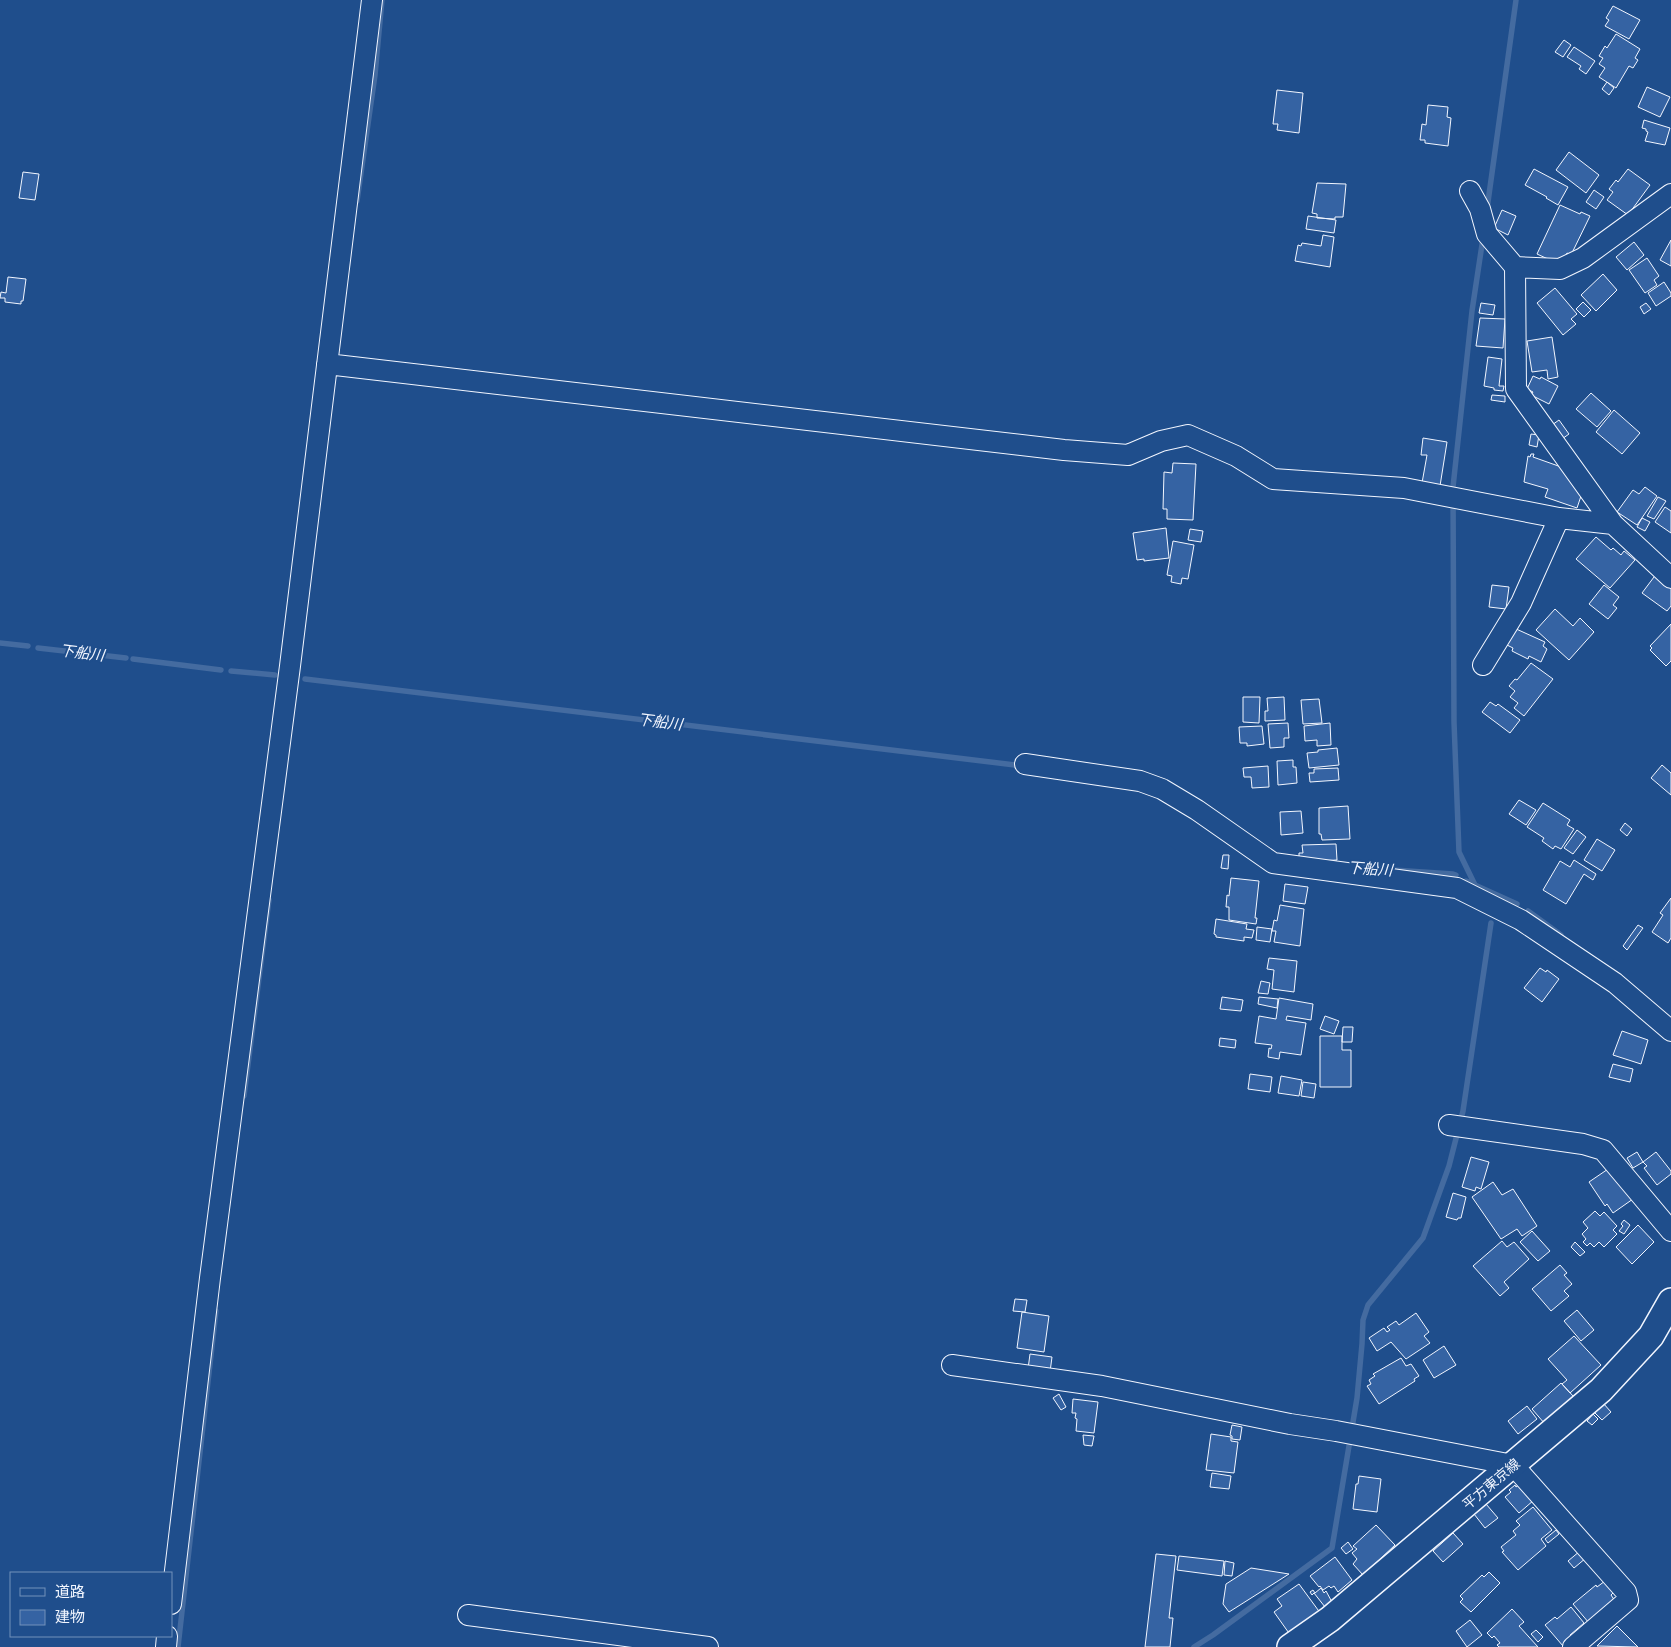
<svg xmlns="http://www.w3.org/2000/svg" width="1671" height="1647" font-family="'DM Sans','Noto Sans JP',sans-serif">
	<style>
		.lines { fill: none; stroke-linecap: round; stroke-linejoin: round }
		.stream { stroke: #446ba0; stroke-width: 5.5 }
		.building { fill: #3563a3; stroke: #f2f6ff }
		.minor-casing { stroke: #f2f6ff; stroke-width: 22 }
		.major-casing { stroke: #f2f6ff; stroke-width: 28 }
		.minor { stroke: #1f4e8c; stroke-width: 20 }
		.major { stroke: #1f4e8c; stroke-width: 25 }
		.labels { text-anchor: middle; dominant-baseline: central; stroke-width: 4; stroke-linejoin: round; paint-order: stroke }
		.street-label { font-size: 14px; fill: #f2f6ff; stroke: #1f4e8c }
		.water-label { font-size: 15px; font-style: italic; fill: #f2f6ff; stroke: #1f4e8c }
	</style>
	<rect width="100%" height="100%" fill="#1f4e8c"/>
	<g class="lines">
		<path class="stream" d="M357,201L375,75L382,0
			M1487,209L1516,0
			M0,643L28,646
			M38,648L126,658
			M133,659L221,670
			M231,671L275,675
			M305,679L1015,765
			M1393,870L1453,874L1456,875
			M1466,881L1517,904
			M1475,885L1459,852L1454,722L1453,487L1472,311L1483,238
			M1528,911L1561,935
			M244,1096L269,900
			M178,1647L216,1311
			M1194,1647L1213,1635L1332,1548L1357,1398L1362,1344L1363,1320L1368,1305L1423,1238L1449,1166L1463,1111L1491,923"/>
	</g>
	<path class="building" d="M1613,6L1640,20L1629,39L1605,26L1609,20L1606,18Z
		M1616,34L1640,49L1635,58L1638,60L1633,68L1629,66L1616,88L1599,77L1605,68L1599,64L1603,58L1599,56L1605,46L1607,48Z
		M1564,40L1571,45L1563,57L1555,52Z
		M1574,47L1595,61L1586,74L1579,69L1581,66L1567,57Z
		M1607,82L1614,88L1609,95L1602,89Z
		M1647,87L1670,97L1660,117L1638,107Z
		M1277,90L1303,93L1299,133L1277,130L1278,124H1273Z
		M1428,105L1448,107L1447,117L1451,118L1448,146L1425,143V140H1420L1422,124L1426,125Z
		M1644,120L1670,128L1665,145L1645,141L1648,132L1646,131V129L1642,128Z
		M1569,152L1599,175L1586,193L1556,170Z
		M1534,169L1568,187L1558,205L1546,198L1547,197L1525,185Z
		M1628,169L1650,185L1628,215L1607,200L1613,192L1609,189L1616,180L1618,182Z
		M23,172L39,174L35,200L19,198Z
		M1317,183L1346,184L1343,217H1335V219L1317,218V214L1312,213Z
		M1594,190L1604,197L1596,209L1586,202Z
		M1560,205L1580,214L1581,212L1590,216L1571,255L1567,253L1561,265L1537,254Z
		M1502,210L1516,216L1508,235L1494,228Z
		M1308,216L1336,220L1334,233L1306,229Z
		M1323,235L1334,237L1330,267L1295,261L1298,245L1301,246L1302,243L1321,246Z
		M1671,240V266L1660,260Z
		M1634,242L1644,255L1627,270L1616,257Z
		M1647,258L1659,276L1654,280L1657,285L1645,293L1629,270Z
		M1603,274L1617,290L1596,311L1581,295Z
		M8,277L26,279L23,301H21V304L5,302V298H0L1,292L6,293Z
		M1664,282L1671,293V296L1656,306L1648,293Z
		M1555,288L1577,314L1571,319L1576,324L1563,335L1537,303Z
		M1583,302L1591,310L1584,317L1576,309Z
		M1481,303L1495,305L1493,315L1479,313Z
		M1646,303L1651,309L1644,314L1640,307Z
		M1480,318L1505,319L1503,348L1476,346Z
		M1552,337L1558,377L1548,379L1547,370L1532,372L1527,341Z
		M1488,357L1502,359L1499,386H1504L1503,391L1494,390V388L1484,386Z
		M1533,376L1540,379L1541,377L1558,386L1549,404L1531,395L1533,392L1527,389Z
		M1591,393L1611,411L1597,427L1576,409Z
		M1492,395L1505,396V402L1491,400Z
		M1614,410L1640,433L1622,454L1596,432Z
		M1559,420L1569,434L1562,439L1552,425Z
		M1531,434L1539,435L1537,447L1529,445Z
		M1423,438L1447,442L1440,486L1422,483L1427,455H1421Z
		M1531,454H1534L1533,457L1564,468L1582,493L1577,508L1545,497L1548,489L1524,482L1528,456L1530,457Z
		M1173,463L1196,464L1193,520L1167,519V509H1163L1164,472L1172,473Z
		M1645,487L1657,496L1637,525L1617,512L1633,490L1639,494Z
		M1658,497L1666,501L1654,519L1647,516Z
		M1665,507L1671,511V533L1655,522Z
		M1642,518L1650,522L1645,531L1637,527Z
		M1166,528L1169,558L1144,561V559L1137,560L1133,533Z
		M1190,529L1203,531L1201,542L1188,540Z
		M1596,537L1611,550L1613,548L1621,555L1624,551L1635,560L1610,588L1576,559Z
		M1173,541L1194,545L1188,579L1182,578L1181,584L1171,582L1172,576L1167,575Z
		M1657,573L1671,584V606L1667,611L1642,593Z
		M1492,585L1509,587L1506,609L1489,607Z
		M1604,585L1619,597L1613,605L1617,608L1608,619L1589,604Z
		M1555,609L1573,626L1580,618L1594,632L1569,660L1536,630Z
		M1671,624V661L1666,666L1650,650L1652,648L1650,646Z
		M1514,628L1545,642L1543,646L1547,649L1541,662L1529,656L1528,659L1512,651L1513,648L1505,644Z
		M1531,663L1553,679L1524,716L1514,708L1518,703L1510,697L1515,691L1509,686L1515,679L1517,680Z
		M1243,697H1260L1259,723L1243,722Z
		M1284,697L1285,720L1265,721V711H1268L1267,698Z
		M1319,699L1322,723L1303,724L1301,700Z
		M1490,702L1496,706L1498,704L1520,720L1510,733L1482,712Z
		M1288,723L1289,738H1284V747L1270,748L1268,724Z
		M1330,723L1331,745L1317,746V740L1305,741L1304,726Z
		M1262,726L1264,744L1247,746V743H1240L1239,727Z
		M1337,748L1339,765L1309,768L1307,753L1318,752V750Z
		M1293,760V767H1296L1297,783L1278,785L1277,761Z
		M1662,765L1671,773V795L1651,778Z
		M1268,766L1269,787L1252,788L1251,777H1244L1243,768Z
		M1338,768L1339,780L1310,782L1309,773H1314V769Z
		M1519,800L1536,810L1526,825L1509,814Z
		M1543,803L1570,820L1567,825L1574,829L1561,849L1555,846L1553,849L1542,841L1544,838L1527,827Z
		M1348,806L1350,839L1322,840L1321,834H1319V808Z
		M1301,811L1303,833L1281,835L1280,812Z
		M1625,823L1632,829L1627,836L1620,830Z
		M1577,830L1586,837L1573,854L1564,848Z
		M1597,839L1615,850L1602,871L1584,860Z
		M1336,844L1337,860L1299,862V853H1303L1302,845Z
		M1223,855H1229L1228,869L1221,868Z
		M1574,860L1596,874L1593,880L1584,874L1566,904L1543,890L1560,861L1570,867Z
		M1231,878L1259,881L1255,918H1257L1256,924L1229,920V907H1226L1227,895L1229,896Z
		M1285,884L1308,887L1305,904L1283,901Z
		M1671,898V938L1668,943L1652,932L1663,915L1660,913Z
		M1280,905L1304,909L1300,946L1274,942L1276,931H1272L1274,920L1277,921Z
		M1216,919L1247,924L1246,929L1254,930L1252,938L1244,937V941L1216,937V935L1214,934Z
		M1638,925L1643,928L1627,950L1623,946Z
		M1257,927L1272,929L1270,942L1256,940Z
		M1269,958L1297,961L1294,992L1272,989L1274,970L1267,969Z
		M1540,968L1546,972L1547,970L1559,979L1542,1002L1524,988Z
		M1261,981L1270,983L1268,994L1258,993Z
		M1222,997L1243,1000L1241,1011L1220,1009Z
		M1259,997L1278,999L1277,1008L1258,1004Z
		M1279,998L1313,1004L1311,1020L1287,1016L1286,1020L1306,1023L1301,1055L1280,1052L1279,1059L1268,1057L1269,1048L1271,1049L1272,1045L1255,1043L1259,1016L1276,1019Z
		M1325,1016L1339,1021L1334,1034L1320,1029Z
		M1343,1027H1353L1352,1042H1342Z
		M1622,1031L1648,1040L1641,1064L1613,1055Z
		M1320,1036H1342V1050H1351V1087H1320Z
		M1220,1038L1236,1040L1235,1048L1219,1046Z
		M1613,1064L1633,1069L1630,1082L1609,1077Z
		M1250,1074L1272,1077L1270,1092L1248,1089Z
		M1281,1076L1302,1080L1299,1096L1278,1093Z
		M1303,1082L1316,1084L1314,1098L1301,1096Z
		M1637,1152L1643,1162L1633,1168L1627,1158Z
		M1656,1152L1671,1171V1174L1657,1185L1644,1168L1647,1166L1643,1162Z
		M1471,1157L1489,1162L1481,1189L1476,1187L1475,1191L1462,1187Z
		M1611,1167L1633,1199L1613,1213L1607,1204L1605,1206L1589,1182Z
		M1493,1182L1502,1195L1513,1189L1537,1226L1522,1236L1517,1229L1501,1239L1472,1197Z
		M1453,1193L1466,1197L1461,1218H1458L1457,1220L1446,1217Z
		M1595,1211L1600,1216L1604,1212L1617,1226L1613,1230L1617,1234L1604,1247L1599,1242L1594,1247L1590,1243L1587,1246L1583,1242L1586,1239L1582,1234L1588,1228L1583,1222Z
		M1624,1220L1630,1225L1624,1234L1619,1231L1623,1226L1621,1224Z
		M1638,1225L1654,1242L1632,1264L1616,1247Z
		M1532,1231L1550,1251L1538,1261L1520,1242Z
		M1502,1241L1507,1247L1514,1242L1529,1259L1504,1282L1509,1288L1500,1296L1473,1266Z
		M1575,1242L1585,1252L1580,1256L1571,1247Z
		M1560,1265L1567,1273L1564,1275L1572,1284L1564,1291L1569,1296L1551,1311L1532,1289Z
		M1015,1299L1027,1300L1025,1312L1013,1311Z
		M1577,1310L1594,1330L1581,1341L1564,1321Z
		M1022,1312L1049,1316L1044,1352L1017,1348Z
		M1416,1313L1429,1332L1424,1336L1430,1343L1406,1359L1391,1342L1377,1351L1369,1338L1384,1328L1387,1332L1390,1330L1387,1327L1396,1321L1399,1325Z
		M1574,1336L1601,1365L1570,1393L1562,1384L1567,1380L1548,1359Z
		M1444,1346L1456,1365L1434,1378L1423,1360Z
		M1030,1354L1052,1357L1050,1372L1028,1369Z
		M1401,1358L1406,1366L1411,1364L1419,1376L1414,1379L1415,1381L1379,1404L1367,1386L1371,1384L1369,1380L1375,1376L1373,1374Z
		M1561,1383L1574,1397L1545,1424L1532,1409Z
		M1059,1394L1066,1407L1061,1410L1053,1398Z
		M1073,1399L1098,1402L1094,1433L1076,1431L1077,1419L1075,1418L1076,1413H1072Z
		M1603,1403L1611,1412L1602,1420L1594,1412Z
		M1527,1406L1537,1419L1518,1434L1508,1421Z
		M1593,1414L1598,1419L1592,1425L1587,1421Z
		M1232,1425L1242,1427L1240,1440L1232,1439V1436L1230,1435Z
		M1211,1434L1231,1437V1441L1238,1442L1234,1473L1206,1470Z
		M1083,1435L1094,1436L1092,1446L1084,1445Z
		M1212,1473L1231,1476L1229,1489L1210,1487Z
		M1359,1476L1381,1479L1377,1512L1353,1509L1356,1484H1358Z
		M1520,1484L1534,1500L1519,1513L1505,1497L1511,1492L1509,1490L1515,1485L1516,1487Z
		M1486,1504L1498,1518L1485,1528L1474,1514Z
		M1533,1507L1552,1530L1541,1539L1546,1546L1518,1570L1502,1552L1504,1551L1501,1547L1516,1535L1513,1531L1520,1525L1516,1521Z
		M1376,1525L1395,1545L1363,1575L1353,1564L1357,1559L1352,1553L1357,1549L1353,1546Z
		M1556,1530L1559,1534L1548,1543L1545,1539Z
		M1453,1533L1463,1544L1443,1562L1433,1551Z
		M1348,1542L1353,1549L1346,1554L1341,1548Z
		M1580,1551L1586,1558L1574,1568L1568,1561Z
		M1156,1554L1176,1556L1169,1618H1173L1170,1647H1145Z
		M1179,1556L1224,1561L1222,1576L1177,1570Z
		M1335,1557L1352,1580L1338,1592L1334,1586L1331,1588L1329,1586L1323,1590L1320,1586L1319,1587L1310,1576Z
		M1225,1561L1234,1563L1232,1576L1224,1575Z
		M1251,1568L1289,1574L1229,1612L1223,1604L1226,1584Z
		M1489,1572L1500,1583L1471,1612L1460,1602L1463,1599L1460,1596L1482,1575L1484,1577Z
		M1605,1581L1614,1592L1611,1595L1615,1601L1589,1623L1573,1604L1596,1585L1597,1587Z
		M1299,1584L1321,1614L1291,1636L1274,1612L1282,1606L1277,1599Z
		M1321,1588L1324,1593L1326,1591L1332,1602L1325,1607L1314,1593L1312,1595L1310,1592L1313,1590L1315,1593Z
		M1571,1607L1584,1623L1570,1635L1572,1638L1563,1646L1545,1625L1555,1617L1557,1619Z
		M1512,1609L1524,1622L1519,1626L1538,1647H1499L1497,1645L1500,1643L1494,1636L1492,1638L1487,1633Z
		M1470,1620L1482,1635L1467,1647L1456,1631Z
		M1617,1626L1638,1647L1597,1646Z
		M1536,1630L1543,1637L1538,1642L1531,1634Z"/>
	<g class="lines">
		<defs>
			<path id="minor" d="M1470,191L1480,209L1487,234L1515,267L1560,269L1583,258L1671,194
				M1515,267L1516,389L1613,524
				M327,364L1064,450L1128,455L1161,441L1188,435L1236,456L1273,479L1404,488L1559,518L1613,524L1671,578
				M1483,665L1521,603L1559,518
				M1025,764L1140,781L1162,789L1197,810L1273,863L1457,888L1521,920L1615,983L1671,1031
				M1449,1125L1583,1144L1603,1150L1671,1231
				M952,1365L1102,1386L1290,1424L1336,1431L1513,1465L1626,1592L1628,1600L1573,1647
				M171,1604L210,1278L290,666L372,0
				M468,1615L708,1647
				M166,1647L167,1636"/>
			<path id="major" d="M1290,1647L1330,1619L1601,1390L1651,1336L1671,1301"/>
		</defs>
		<use href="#minor" class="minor-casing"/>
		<use href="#major" class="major-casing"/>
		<use href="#minor" class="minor"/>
		<use href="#major" class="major"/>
	</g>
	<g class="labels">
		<g class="street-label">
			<text transform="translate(1491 1484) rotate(-40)">平方東京線</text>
		</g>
		<g class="water-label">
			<text transform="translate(82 653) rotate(7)">下船川</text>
			<text transform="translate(660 722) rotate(7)">下船川</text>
			<text transform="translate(1370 869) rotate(4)">下船川</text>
		</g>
	</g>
	<rect x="10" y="1572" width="162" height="65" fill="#1f4e8c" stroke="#7391ba"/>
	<rect x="20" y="1588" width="25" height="8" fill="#1f4e8c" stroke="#7391ba"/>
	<text x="55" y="1597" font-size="15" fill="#f2f6ff">道路</text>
	<rect x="20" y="1610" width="25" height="15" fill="#3563a3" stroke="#7391ba"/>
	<text x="55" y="1622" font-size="15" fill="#f2f6ff">建物</text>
</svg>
